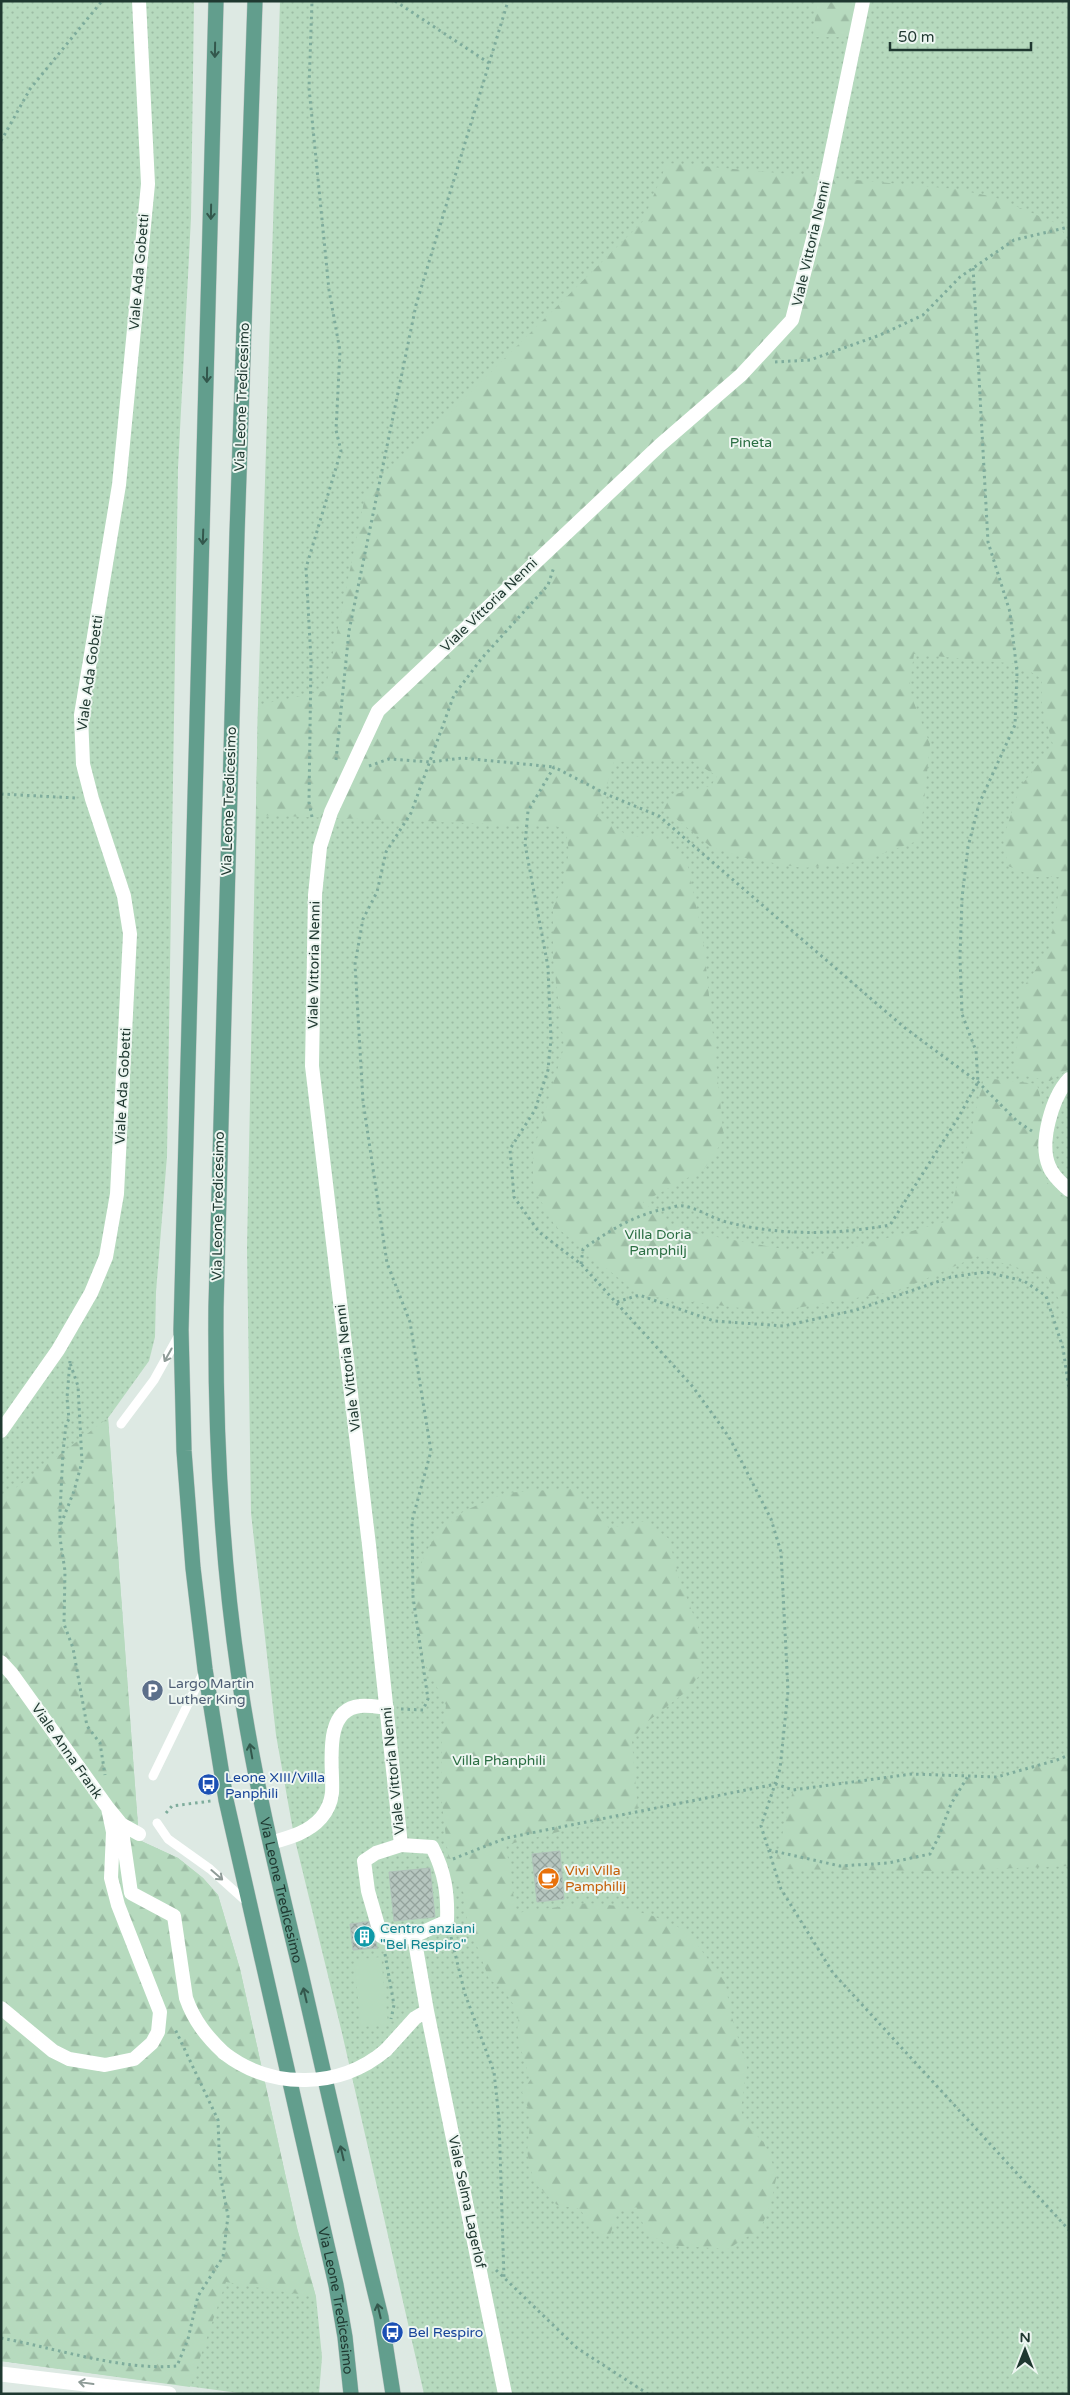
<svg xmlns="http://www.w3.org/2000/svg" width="1070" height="2395" font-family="'Varela Round',sans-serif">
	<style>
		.grass { fill: url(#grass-dots) }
		.forest { fill: url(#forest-firs) }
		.pitch { fill: #b6dabe }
		.building { fill: url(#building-cross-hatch); stroke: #b0c2ba }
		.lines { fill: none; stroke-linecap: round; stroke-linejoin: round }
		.primary-casing { stroke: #bcc3c1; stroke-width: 16 }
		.path { stroke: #7eac9c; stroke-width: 3; stroke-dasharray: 2.5 4; stroke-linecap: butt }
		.service { stroke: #fff; stroke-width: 9 }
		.pedestrian { stroke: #fff; stroke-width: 14 }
		.tertiary { stroke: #fff; stroke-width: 15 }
		.primary { stroke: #629e8d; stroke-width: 15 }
		.pedestrian-bridge { stroke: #fff; stroke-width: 14 }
		.oneway { stroke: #33574c }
		.oneway2 { stroke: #8f9c98 }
		.labels { text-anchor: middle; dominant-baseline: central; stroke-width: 4; stroke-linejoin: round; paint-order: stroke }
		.street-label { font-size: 14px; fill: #1f3830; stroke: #edf6f1 }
		.park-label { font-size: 14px; fill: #2a6e42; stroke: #edf6f1 }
		.service-label { font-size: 14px; fill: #4e5e75; stroke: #edf6f1; text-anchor: start }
		.transit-label { font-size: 14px; fill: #164399; stroke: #edf6f1; text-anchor: start }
		.food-label { font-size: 14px; fill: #c56008; stroke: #edf6f1; text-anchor: start }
		.culture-label { font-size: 14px; fill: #0d838f; stroke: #edf6f1; text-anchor: start }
	</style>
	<defs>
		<pattern id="grass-dots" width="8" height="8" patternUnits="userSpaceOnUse" patternTransform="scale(1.25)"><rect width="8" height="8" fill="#b6dabe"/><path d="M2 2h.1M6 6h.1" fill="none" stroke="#9cbca4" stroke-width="1.8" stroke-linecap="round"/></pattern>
		<pattern id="forest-firs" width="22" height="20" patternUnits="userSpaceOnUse" patternTransform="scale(1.25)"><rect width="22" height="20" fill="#b6dabe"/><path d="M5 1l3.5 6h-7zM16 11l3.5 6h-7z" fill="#9cbca4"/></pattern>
		<pattern id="building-cross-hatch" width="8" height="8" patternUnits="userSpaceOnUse" patternTransform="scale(1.25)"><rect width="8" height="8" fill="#b6c6bf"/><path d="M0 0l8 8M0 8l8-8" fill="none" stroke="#93a29c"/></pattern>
	</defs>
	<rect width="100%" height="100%" fill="#dde9e3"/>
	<path class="grass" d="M1,1H194L191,218L178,468L167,1156L156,1292L155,1337L149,1361L108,1418L139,1840L178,1858L203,1878L218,1895L240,1969L297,2228L316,2297L322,2357L319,2394H246L1,2361Z
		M280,1H1069V2394H424L342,2033L294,1836L276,1735L251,1513L247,1248L258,705Z"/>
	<path class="forest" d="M817,1H856L855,21L846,37H813Z
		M667,163L955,189L994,197L1058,224L1069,242V1069L1050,1081L1016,1074L1015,1058L1020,1018V992L1048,952L1057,908L1059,877H1035L1008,866L1003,839L1020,787L1053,745L1042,707V679L1018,664L914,654L909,690L930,744L920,840L860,862L803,868L745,858L711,847L664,809L671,795L711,786L717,776L689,759L614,762L597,817L631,837L661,834L687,862L703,938L724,1139L704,1169L643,1202L668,1223L706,1235L822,1256L948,1221L984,1078L1037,1084L1044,1112L1037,1147L1045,1181L1069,1201V1318L1046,1276L978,1256L898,1291L772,1312L639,1295L555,1226L533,1187V1152L564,1047L553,958V908L563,885L569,851L565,827L256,815L258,705L325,691L365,497L643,221Z
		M108,1418L139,1840L178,1858L203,1878L218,1895L240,1969L297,2228L316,2297L226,2282L190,2387L1,2361V1499Z
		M576,1488L609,1528L646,1521L669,1539L679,1579L698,1626L702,1672L687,1691L643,1725L632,1741L638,1812L506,1845L516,1913L587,1903L618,1906L653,1916L687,1931L725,1982L731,2014L747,2068L741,2109L744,2122L764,2143L777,2174L771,2203L761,2228L728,2249L666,2245L645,2230L637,2207L618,2212L610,2235L597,2236L580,2209L557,2205L534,2182L527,2152L531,2116L522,2092L531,2079L524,2061L517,2032L519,2013L503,1989L489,1979L467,1919L465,1895L450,1872L441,1795L442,1737L446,1705L426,1666L415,1611L416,1579L425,1553L438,1533L464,1511L505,1493Z
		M1069,1752V1866L942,1871L774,1869L793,1790L912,1774L997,1777Z"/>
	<path class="pitch" d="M381,1957L388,2024L361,2027L354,1960Z"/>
	<path class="building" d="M560,1851L564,1899L537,1902L532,1854Z
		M430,1868L435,1917L394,1921L389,1872Z
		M374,1921L377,1948L353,1950L350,1924Z"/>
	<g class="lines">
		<defs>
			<g id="primary">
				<path id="s1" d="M216,1L181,1330L184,1451L193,1568L205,1669L226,1800L336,2285L345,2337L351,2394"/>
				<path id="s2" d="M255,1L237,534L216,1307C215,1431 221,1554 239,1677C253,1775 276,1870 299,1965C326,2082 352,2200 381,2317L393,2394"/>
			</g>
		</defs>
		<use href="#primary" class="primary-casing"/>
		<path class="path" d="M395,1L489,63
			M1,141L30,89L102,1
			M775,362L810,360L880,335L923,315L960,277L1014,240L1069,227
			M336,760L349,631L416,305L508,1
			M369,766L389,759L431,762L462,758L554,767
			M1,794L76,798
			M312,817L309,802L311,660L306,568L341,451L336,430L340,351L329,290L309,88L312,1
			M1032,1131L1018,1122L978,1082L905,1028L659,816L606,794L554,767L528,811L525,844L548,967L551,1039L548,1070L535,1110L510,1149L514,1197L539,1232L581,1264L693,1387L729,1437L771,1519L781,1552L788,1691L780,1769L761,1826L781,1889L833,1973L1069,2230
			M581,1264L583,1249C610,1230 636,1214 669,1208C673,1207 679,1205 684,1206C697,1208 710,1217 723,1221C777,1236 836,1235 890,1225L958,1118L978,1082L976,1051L962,1014L960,957L962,898L968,847L979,804L1015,725L1017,672L1010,612L988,542L973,267
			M617,1302L639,1295L714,1321L784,1326L856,1310L951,1277L986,1272L1024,1281L1046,1296L1063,1348L1069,1390
			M70,1361L67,1398L69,1419L66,1424L63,1452L60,1512V1538L65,1571L64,1624L73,1648L87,1726L100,1743L105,1775
			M61,1524L74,1491L82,1462L78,1386L70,1363
			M401,1709L423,1710L428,1699L413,1597L412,1521L431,1451L410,1322L387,1263L363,1101L355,964L363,919L377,892L386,852L411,813L454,695L482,658L548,585L554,567
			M166,1813L172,1806L211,1801
			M769,1850L840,1866L888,1863L930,1854L939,1836L951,1804L968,1776
			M453,1859L506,1838L776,1784L793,1790L912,1774L997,1777L1057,1760L1069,1755
			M451,1937L465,1994L494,2072L499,2119L504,2278
			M385,1954L394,2005L391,2019
			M496,2270L577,2348L648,2394
			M1,2338C55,2348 123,2371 177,2366L188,2339L198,2296L223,2257L228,2216L220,2174L218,2120L175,2029"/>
		<path class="service" d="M121,1424L154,1380L179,1335
			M153,1776L205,1669
			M157,1823L168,1839L210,1869L249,1904"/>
		<path class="pedestrian" d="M1069,1079C1052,1097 1039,1143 1049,1166C1052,1175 1062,1184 1069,1190
			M1,1431L58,1350L91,1293L106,1257L117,1194L130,934L124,896L92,799L83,764L81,715L119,485L148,184L139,1
			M1,1662L12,1674L108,1808L121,1824L139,1834
			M121,1824L131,1893L174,1916L186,1998C194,2021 207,2037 224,2053
			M270,1843C288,1838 308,1833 321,1818C327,1811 331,1802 332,1793C334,1769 321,1710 360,1706C368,1705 378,1707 387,1708
			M401,1845L376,1853L364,1861L368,1891L381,1936L388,1939L414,1936
			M1,2008L53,2051L69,2059L105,2065L134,2059L152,2043L158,2032L160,2012L118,1905L111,1878L113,1832L108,1808
			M427,2011L505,2394
			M386,2050L415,2018L427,2011L414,1936L447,1921C448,1894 445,1872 432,1847L401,1845L369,1545L312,1066L315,895L320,847L331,812L378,711L660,445L741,375L792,320L817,223L863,1"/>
		<path class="tertiary" d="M1,2374L169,2394"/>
		<use href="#primary" class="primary"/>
		<path class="pedestrian-bridge" d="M224,2053C272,2090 340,2089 386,2050"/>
	</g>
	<defs><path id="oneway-shaft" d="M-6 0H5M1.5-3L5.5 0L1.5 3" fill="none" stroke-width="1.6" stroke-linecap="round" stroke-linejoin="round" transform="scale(1.25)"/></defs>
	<g class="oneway">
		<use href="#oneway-shaft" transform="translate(215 50) rotate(91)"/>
		<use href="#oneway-shaft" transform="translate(211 212) rotate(91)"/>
		<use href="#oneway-shaft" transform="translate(207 375) rotate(91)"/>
		<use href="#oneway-shaft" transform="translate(203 537) rotate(92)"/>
		<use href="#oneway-shaft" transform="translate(251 1751) rotate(-100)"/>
		<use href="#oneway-shaft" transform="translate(305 1995) rotate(-103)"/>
		<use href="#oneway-shaft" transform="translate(342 2153) rotate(-103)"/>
		<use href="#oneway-shaft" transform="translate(379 2311) rotate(-103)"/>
	</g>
	<g class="oneway2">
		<use href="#oneway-shaft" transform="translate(168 1355) rotate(119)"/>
		<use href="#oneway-shaft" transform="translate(217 1875) rotate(41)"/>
		<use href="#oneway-shaft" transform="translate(86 2383) rotate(-172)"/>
	</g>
	<defs>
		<symbol id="parking-disc" viewBox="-11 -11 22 22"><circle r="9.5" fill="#5c6f8a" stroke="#edf6f1"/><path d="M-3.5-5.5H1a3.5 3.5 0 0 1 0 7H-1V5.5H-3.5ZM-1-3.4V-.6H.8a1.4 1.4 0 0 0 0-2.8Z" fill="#fff"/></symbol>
		<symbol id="bus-disc" viewBox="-11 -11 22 22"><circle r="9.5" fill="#1a4fb4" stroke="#edf6f1"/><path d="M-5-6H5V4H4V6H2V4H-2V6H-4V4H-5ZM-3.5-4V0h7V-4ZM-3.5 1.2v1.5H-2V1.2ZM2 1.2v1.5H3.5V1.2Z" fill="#fff"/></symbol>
		<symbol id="cafe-disc" viewBox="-11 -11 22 22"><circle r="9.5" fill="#e8710a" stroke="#edf6f1"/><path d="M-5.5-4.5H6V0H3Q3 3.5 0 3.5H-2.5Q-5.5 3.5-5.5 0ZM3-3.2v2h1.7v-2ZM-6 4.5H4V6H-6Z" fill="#fff"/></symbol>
		<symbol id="building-disc" viewBox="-11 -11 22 22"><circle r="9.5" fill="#0f9aa8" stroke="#edf6f1"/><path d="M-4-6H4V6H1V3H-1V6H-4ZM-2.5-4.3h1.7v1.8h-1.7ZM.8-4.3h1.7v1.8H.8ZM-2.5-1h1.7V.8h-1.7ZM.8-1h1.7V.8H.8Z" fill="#fff"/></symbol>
	</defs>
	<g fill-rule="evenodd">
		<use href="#parking-disc" x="140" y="1678" width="25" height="25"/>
		<use href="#bus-disc" x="196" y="1772" width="25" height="25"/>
		<use href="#cafe-disc" x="536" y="1866" width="25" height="25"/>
		<use href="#building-disc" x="352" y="1924" width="25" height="25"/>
		<use href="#bus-disc" x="380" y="2320" width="25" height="25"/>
	</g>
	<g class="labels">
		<g class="street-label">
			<text transform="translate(811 244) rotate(-77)">Viale Vittoria Nenni</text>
			<text transform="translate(139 272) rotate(-85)">Viale Ada Gobetti</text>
			<text transform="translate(242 397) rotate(-88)">Via Leone Tredicesimo</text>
			<text transform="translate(489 605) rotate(-44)">Viale Vittoria Nenni</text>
			<text transform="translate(90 673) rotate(-82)">Viale Ada Gobetti</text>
			<text transform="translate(229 801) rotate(-88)">Via Leone Tredicesimo</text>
			<text transform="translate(314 965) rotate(-89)">Viale Vittoria Nenni</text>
			<text transform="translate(123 1086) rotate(-87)">Viale Ada Gobetti</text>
			<text transform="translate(218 1206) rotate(-89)">Via Leone Tredicesimo</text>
			<text transform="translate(348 1368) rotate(-97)">Viale Vittoria Nenni</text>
			<text transform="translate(67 1751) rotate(55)">Viale Anna Frank</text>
			<text transform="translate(393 1771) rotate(-96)">Viale Vittoria Nenni</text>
			<text stroke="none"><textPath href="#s2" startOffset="1895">Via Leone Tredicesimo</textPath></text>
			<text transform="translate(467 2202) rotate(78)">Viale Selma Lagerlof</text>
			<text stroke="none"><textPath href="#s1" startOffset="2315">Via Leone Tredicesimo</textPath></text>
		</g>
		<g class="park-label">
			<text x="751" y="442">Pineta</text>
			<text x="658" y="1234">Villa Doria<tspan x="658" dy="16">Pamphilj</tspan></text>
			<text x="499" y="1760">Villa Phanphili</text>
		</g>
		<g class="service-label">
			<text x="168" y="1683">Largo Martin<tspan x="168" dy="16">Luther King</tspan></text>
		</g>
		<g class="transit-label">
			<text x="225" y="1777">Leone XIII/Villa<tspan x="225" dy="16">Panphili</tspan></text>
			<text x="408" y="2332">Bel Respiro</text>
		</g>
		<g class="food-label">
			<text x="565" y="1870">Vivi Villa<tspan x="565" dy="16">Pamphilij</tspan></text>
		</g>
		<g class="culture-label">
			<text x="380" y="1928">Centro anziani<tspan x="380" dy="16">"Bel Respiro"</tspan></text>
		</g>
	</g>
	<rect width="1070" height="2395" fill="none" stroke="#1f3830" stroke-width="5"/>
	<g transform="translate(1025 2350)" stroke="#edf6f1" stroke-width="4" paint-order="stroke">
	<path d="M0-4L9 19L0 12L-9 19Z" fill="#1f3830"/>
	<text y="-8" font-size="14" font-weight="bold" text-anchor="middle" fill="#1f3830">N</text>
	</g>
	<path d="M890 42v8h141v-8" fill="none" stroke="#1f3830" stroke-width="2.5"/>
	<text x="898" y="42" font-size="15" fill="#1f3830" stroke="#edf6f1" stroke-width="4" paint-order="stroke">50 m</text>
</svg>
